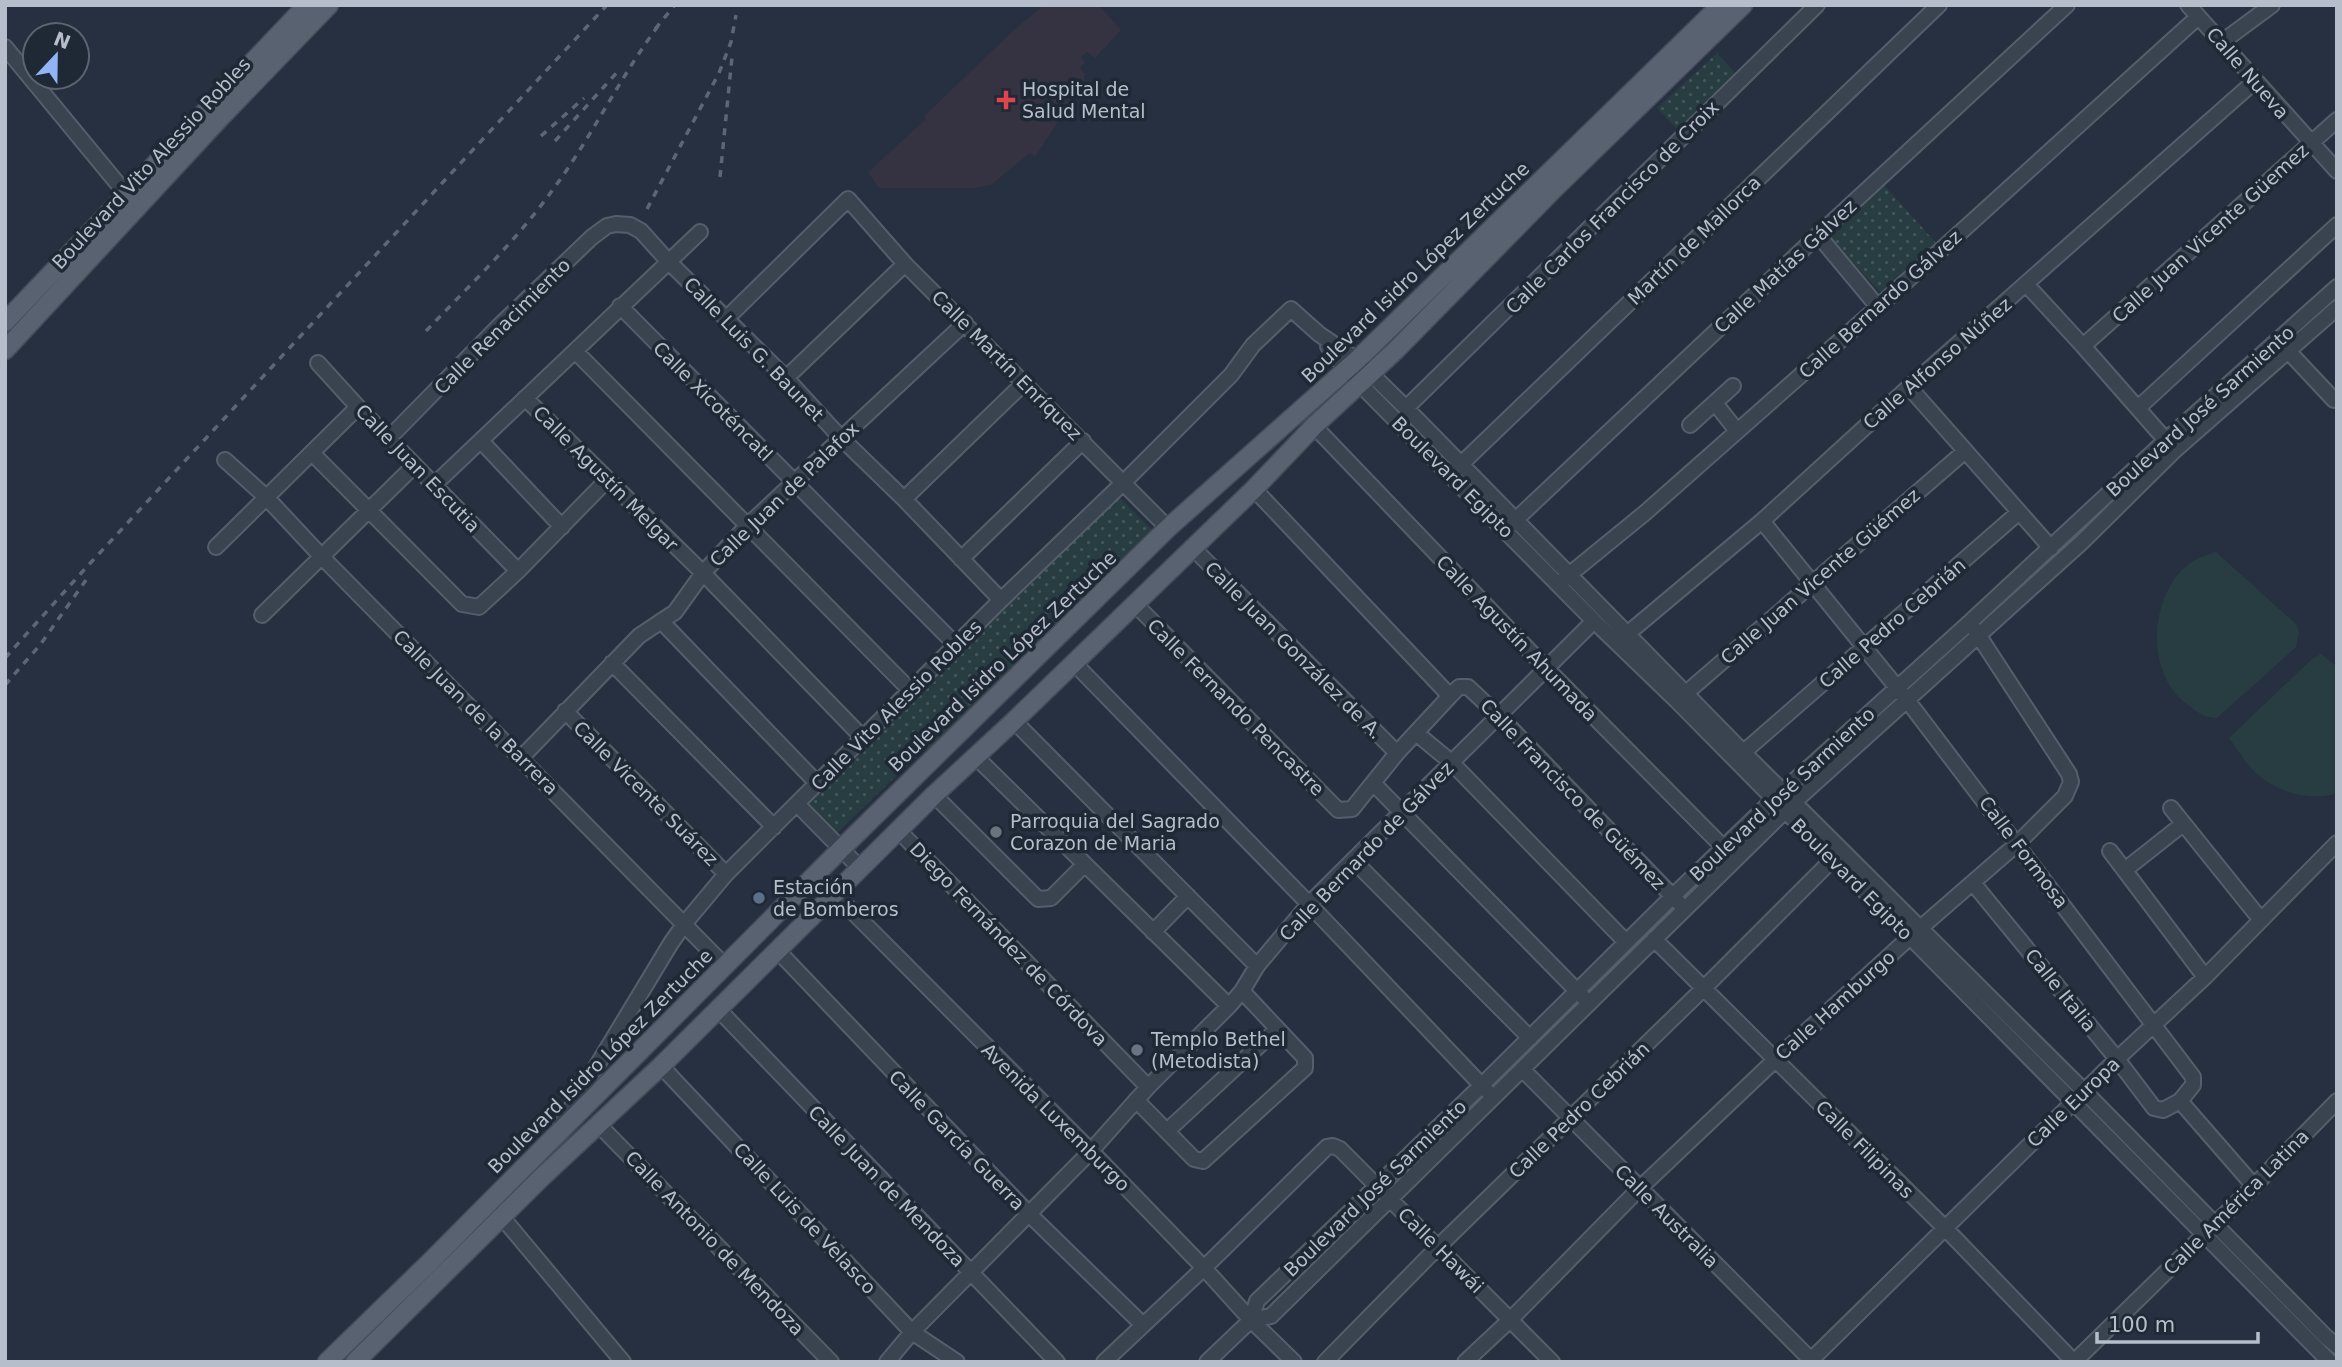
<svg xmlns="http://www.w3.org/2000/svg" width="2342" height="1367" font-family="'DejaVu Sans',sans-serif">
	<style>
		.medical { fill: #353241 }
		.park { fill: url(#park-dots) }
		.garden { fill: #283d41 }
		.lines { fill: none; stroke-linecap: round; stroke-linejoin: round }
		.minor-casing { stroke: #555e6b; stroke-width: 18 }
		.major-casing { stroke: #444c59; stroke-width: 21 }
		.minor { stroke: #3a4350; stroke-width: 14 }
		.major { stroke: #596270; stroke-width: 18 }
		.rail { stroke: #5d6677; stroke-width: 3.5; stroke-dasharray: 7 7; stroke-linecap: butt }
		.health-dot { fill: #e0444e; stroke: #1f2835; stroke-width: 2.5 }
		.worship-dot { fill: #6b7280; stroke: #1f2835; stroke-width: 2.5 }
		.service-dot { fill: #5c6f8a; stroke: #1f2835; stroke-width: 2.5 }
		.labels { text-anchor: middle; dominant-baseline: central; stroke-width: 7; stroke-linejoin: round; paint-order: stroke }
		.street-label { font-size: 19px; fill: #b7becb; stroke: #1f2835 }
		.poi-label { font-size: 19px; fill: #b7becb; stroke: #1f2835; text-anchor: start }
	</style>
	<defs>
		<pattern id="park-dots" width="8" height="8" patternUnits="userSpaceOnUse" patternTransform="scale(1.75)"><rect width="8" height="8" fill="#283d41"/><path d="M2 2h.1M6 6h.1" fill="none" stroke="#45575b" stroke-width="1.8" stroke-linecap="round"/></pattern>
	</defs>
	<rect width="100%" height="100%" fill="#263040"/>
	<path class="medical" d="M1044,5H1099L1121,30L1095,58L1087,52L1081,57L1085,63L1080,68L1085,74L1082,85L1035,157L1030,153L991,185L973,188H879L868,172L926,119L924,116L1015,29Z"/>
	<path class="park" d="M1717,53L1739,77L1680,132L1657,108Z
		M1883,184L1936,243L1881,293L1828,235Z
		M1116,494L1153,531L938,748L922,751L836,834L806,805Z"/>
	<path class="garden" d="M2216,552L2297,625L2299,633L2296,647L2217,718C2204,718 2198,712 2188,705C2146,675 2149,603 2183,569C2193,559 2204,556 2216,552Z
		M2321,654L2337,667V793C2311,802 2277,792 2257,774C2246,764 2238,750 2229,738L2312,659Z"/>
	<g class="lines">
		<defs>
			<path id="minor" d="M2188,5L2337,171
				M2222,42L2272,5
				M5,47L132,201
				M1818,235L1878,307
				M2026,284L2083,346L2170,445
				M620,306L956,645
				M726,319L848,199L905,264L1168,528
				M1328,346L1346,370L1594,621L1677,701L2330,1362
				M2083,346L2337,120
				M575,351L911,691
				M2289,352L2334,400
				M318,363L358,407L518,571
				M786,378L905,264
				M1909,387L2051,548
				M525,398L703,573L863,738
				M1715,403L1737,431
				M1406,408L1817,5
				M2138,408L2337,225
				M1690,425L1733,386
				M1314,426L1546,668L1723,847
				M389,438L498,327L592,237L607,226L616,224L630,225L641,231L668,261L786,378L840,437L904,499L1001,600
				M481,441L562,527
				M312,453L462,604L479,607L518,571L607,480
				M225,460L266,497L322,557L725,966
				M1456,469L1939,5
				M435,484L700,232
				M1254,489L1450,696
				M904,499L1024,383
				M1762,521L1907,700L2193,1077V1085L2180,1101L2163,1110L2154,1108L2117,1059L1973,883
				M1509,526L1818,235L2067,5
				M216,547L358,407
				M1192,547L1397,753
				M961,559L1083,441
				M1564,579L1646,512L1878,307L2198,17
				M1134,603L1338,810L1352,809L1397,753L1450,696L1459,687H1468L1498,715L1679,903
				M262,615L415,465
				M661,621L817,783
				M1620,640L1762,521L1909,387L2255,81
				M1073,662L1309,904L1487,1091
				M612,663L774,827
				M1678,700L1964,452
				M565,711L726,874
				M1014,721L1257,966
				M1416,733L1451,762L1626,942
				M976,757L1229,1006
				M1738,757L2018,513
				M521,758L639,636L675,612L703,573L746,527L965,323
				M1374,784L1583,997
				M934,795L1038,899L1051,898L1084,865
				M797,804L860,868
				M2171,808L2261,920
				M899,831L1148,1087
				M2110,851L2205,977
				M1353,860L1530,1038
				M2126,869L2183,824
				M816,875L1091,1151L1204,1268L1251,1320L1294,1362
				M1153,932L1188,896
				M1654,939L1945,1228L2074,1362
				M777,950L1029,1214L1142,1324
				M718,1009L1057,1362
				M661,1066L912,1332L957,1362
				M1522,1069L1813,1362
				M1136,1100L1194,1159L1203,1161L1305,1068V1058L1242,991
				M2180,1101L2254,1186
				M561,1125L671,943L685,923L726,874L1001,600L1123,483L1231,375L1253,345L1291,309L1319,334L1357,360L1406,408L1744,753L2084,1091L2326,1337L2337,1346
				M599,1125L831,1362
				M1167,1131L1277,1029
				M502,1217L623,1362
				M1251,1320L1271,1316L1794,802L2082,542L2174,451L2337,308
				M887,1362L912,1332L1091,1151L1148,1087L1229,1006L1242,991L1257,966L1309,904L1594,621
				M1104,1362L1204,1268L1327,1147L1333,1146L1340,1149L1552,1362
				M1207,1362L1251,1320L1257,1301L1482,1085L1673,896L1773,800L1969,623L2166,440L2337,287
				M1325,1362L1438,1247L1704,988L1833,859
				M1465,1362L1510,1320L1640,1188L1775,1060L1910,937L2018,843L2065,796L2071,782L2069,774L1975,630
				M1809,1362L2117,1059L2205,977L2337,843
				M2074,1362L2254,1186L2337,1101"/>
			<path id="major" d="M5,322L307,5
				M5,350L220,118L329,5
				M327,1362L428,1264L841,849L1168,528L1357,360L1721,5
				M355,1362L542,1177L661,1066L934,795L1014,721L1254,489L1314,426L1396,350L1555,188L1743,5"/>
		</defs>
		<use href="#minor" class="minor-casing"/>
		<use href="#major" class="major-casing"/>
		<use href="#minor" class="minor"/>
		<use href="#major" class="major"/>
		<path class="rail" d="M655,29L675,5
			M541,136L584,98
			M555,141L620,69
			M720,177L732,57
			M647,209L719,73L731,42L736,15
			M426,331C470,285 517,240 554,188C593,135 621,75 661,22
			M5,658L83,571L607,5
			M5,685L40,645L86,580"/>
	</g>
	<path class="health-dot" d="M1002.5 89.5h7v7h7v7h-7v7h-7v-7h-7v-7h7z"/>
	<g class="worship-dot">
		<circle cx="996" cy="832" r="7"/>
		<circle cx="1137" cy="1050" r="7"/>
	</g>
	<circle class="service-dot" cx="759" cy="898" r="7"/>
	<g class="labels">
		<g class="street-label">
			<text transform="translate(2248 73) rotate(49)">Calle Nueva</text>
			<text transform="translate(151 163) rotate(-47)">Boulevard Vito Alessio Robles</text>
			<text transform="translate(1612 207) rotate(-45)">Calle Carlos Francisco de Croix</text>
			<text transform="translate(2210 233) rotate(-42)">Calle Juan Vicente Güemez</text>
			<text transform="translate(1694 240) rotate(-44)">Martín de Mallorca</text>
			<text transform="translate(1785 266) rotate(-43)">Calle Matías Gálvez</text>
			<text transform="translate(1415 272) rotate(-44)">Boulevard Isidro López Zertuche</text>
			<text transform="translate(1880 304) rotate(-42)">Calle Bernardo Gálvez</text>
			<text transform="translate(502 326) rotate(-45)">Calle Renacimiento</text>
			<text transform="translate(754 349) rotate(46)">Calle Luis G. Baunet</text>
			<text transform="translate(1937 363) rotate(-41)">Calle Alfonso Núñez</text>
			<text transform="translate(1007 365) rotate(45)">Calle Martín Enríquez</text>
			<text transform="translate(713 401) rotate(45)">Calle Xicoténcatl</text>
			<text transform="translate(2200 411) rotate(-42)">Boulevard José Sarmiento</text>
			<text transform="translate(418 468) rotate(46)">Calle Juan Escutia</text>
			<text transform="translate(1453 477) rotate(45)">Boulevard Egipto</text>
			<text transform="translate(606 478) rotate(45)">Calle Agustín Melgar</text>
			<text transform="translate(784 494) rotate(-44)">Calle Juan de Palafox</text>
			<text transform="translate(1820 576) rotate(-41)">Calle Juan Vicente Güémez</text>
			<text transform="translate(1892 623) rotate(-41)">Calle Pedro Cebrián</text>
			<text transform="translate(1517 638) rotate(46)">Calle Agustín Ahumada</text>
			<text transform="translate(1294 650) rotate(45)">Calle Juan González de A.</text>
			<text transform="translate(1002 661) rotate(-44)">Boulevard Isidro López Zertuche</text>
			<text transform="translate(896 705) rotate(-45)">Calle Vito Alessio Robles</text>
			<text transform="translate(1236 707) rotate(45)">Calle Fernando Pencastre</text>
			<text transform="translate(476 712) rotate(45)">Calle Juan de la Barrera</text>
			<text transform="translate(646 793) rotate(45)">Calle Vicente Suárez</text>
			<text transform="translate(1573 794) rotate(46)">Calle Francisco de Güémez</text>
			<text transform="translate(1782 794) rotate(-43)">Boulevard José Sarmiento</text>
			<text transform="translate(1366 851) rotate(-46)">Calle Bernardo de Gálvez</text>
			<text transform="translate(2024 852) rotate(53)">Calle Formosa</text>
			<text transform="translate(1852 879) rotate(45)">Boulevard Egipto</text>
			<text transform="translate(1009 944) rotate(46)">Diego Fernández de Córdova</text>
			<text transform="translate(2061 990) rotate(51)">Calle Italia</text>
			<text transform="translate(1835 1005) rotate(-42)">Calle Hamburgo</text>
			<text transform="translate(600 1061) rotate(-45)">Boulevard Isidro López Zertuche</text>
			<text transform="translate(2073 1102) rotate(-44)">Calle Europa</text>
			<text transform="translate(1579 1110) rotate(-44)">Calle Pedro Cebrián</text>
			<text transform="translate(1056 1117) rotate(45)">Avenida Luxemburgo</text>
			<text transform="translate(957 1140) rotate(46)">Calle García Guerra</text>
			<text transform="translate(1865 1149) rotate(45)">Calle Filipinas</text>
			<text transform="translate(887 1186) rotate(46)">Calle Juan de Mendoza</text>
			<text transform="translate(1375 1188) rotate(-44)">Boulevard José Sarmiento</text>
			<text transform="translate(2236 1202) rotate(-45)">Calle América Latina</text>
			<text transform="translate(1667 1216) rotate(45)">Calle Australia</text>
			<text transform="translate(805 1218) rotate(47)">Calle Luis de Velasco</text>
			<text transform="translate(715 1243) rotate(46)">Calle Antonio de Mendoza</text>
			<text transform="translate(1441 1250) rotate(45)">Calle Hawái</text>
		</g>
		<g class="poi-label">
			<text x="1022" y="89">Hospital de<tspan x="1022" dy="22">Salud Mental</tspan></text>
			<text x="1010" y="821">Parroquia del Sagrado<tspan x="1010" dy="22">Corazon de Maria</tspan></text>
			<text x="773" y="887">Estación<tspan x="773" dy="22">de Bomberos</tspan></text>
			<text x="1151" y="1039">Templo Bethel<tspan x="1151" dy="22">(Metodista)</tspan></text>
		</g>
	</g>
	<rect width="2342" height="1367" fill="none" stroke="#b7becb" stroke-width="14"/>
	<g transform="translate(56 56) rotate(22)"><circle r="33" fill="#1f2835" stroke="#5c6471" stroke-width="2"/>
	<path d="M0-5L12 26L0 18L-12 26Z" fill="#91b4f6"/>
	<text y="-10" font-size="19" font-weight="bold" text-anchor="middle" fill="#b7becb">N</text>
	</g>
	<path d="M2097 1332v10h161v-10" fill="none" stroke="#b7becb" stroke-width="3.5"/>
	<text x="2108" y="1332" font-size="21" fill="#b7becb" stroke="#1f2835" stroke-width="5" paint-order="stroke">100 m</text>
</svg>
